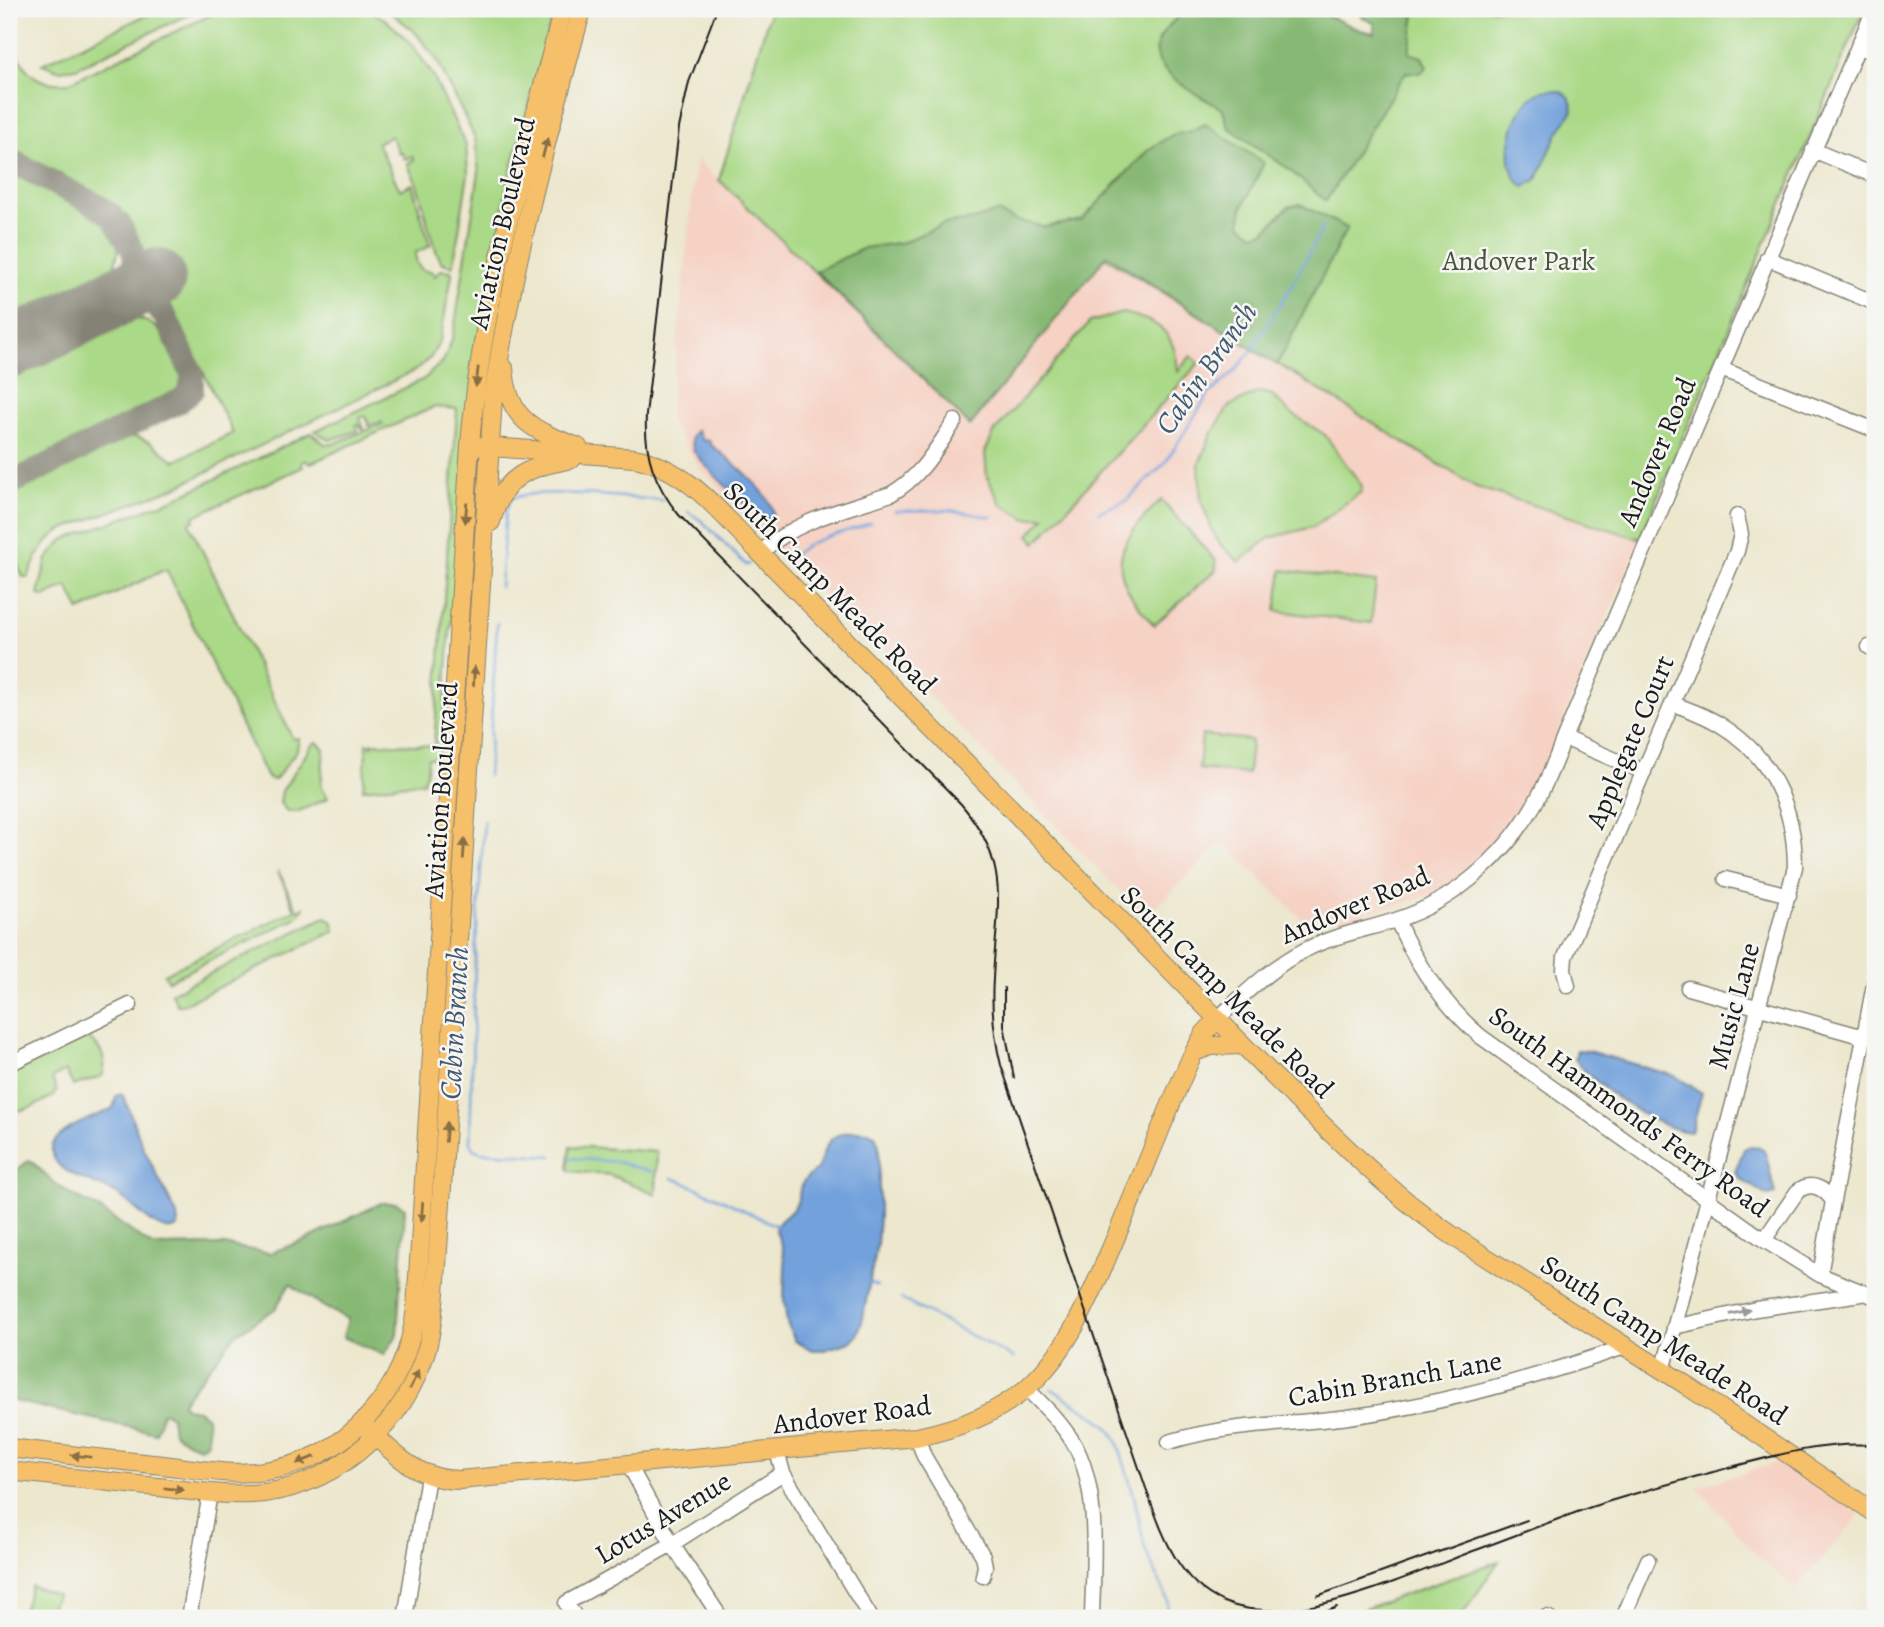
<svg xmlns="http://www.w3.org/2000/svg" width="1884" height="1627" font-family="Alegreya,serif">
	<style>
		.built { fill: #f6d2c4 }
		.green { fill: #aad987; stroke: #637a52; stroke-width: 2 }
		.forest { fill: #87b974; stroke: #526a48; stroke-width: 2 }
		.water { fill: #72a1db; stroke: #475e7c; stroke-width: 2 }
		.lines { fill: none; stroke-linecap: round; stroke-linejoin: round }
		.stream { stroke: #72a1db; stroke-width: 2.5 }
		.taxiway { stroke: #848274; stroke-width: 24 }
		.runway { stroke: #848274; stroke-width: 60 }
		.minor-casing { stroke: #848274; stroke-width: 17 }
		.major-casing { stroke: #848274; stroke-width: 20 }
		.minor { stroke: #fff; stroke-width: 14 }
		.major { stroke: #f6c06b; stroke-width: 18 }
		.tram { stroke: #1c1c1c; stroke-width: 2 }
		.oneway { fill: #896e44 }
		.oneway2 { fill: #999 }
		.labels { text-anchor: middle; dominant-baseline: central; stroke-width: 5; stroke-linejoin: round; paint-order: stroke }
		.street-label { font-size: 28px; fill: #1c1c1c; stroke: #f6f6f2 }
		.park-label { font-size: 28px; fill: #47553c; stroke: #f6f6f2 }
		.water-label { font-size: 30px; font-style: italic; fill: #435872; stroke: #f6f6f2 }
	</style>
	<rect width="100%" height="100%" fill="#f6f6f2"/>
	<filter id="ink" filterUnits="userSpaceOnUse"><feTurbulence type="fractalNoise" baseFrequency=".0143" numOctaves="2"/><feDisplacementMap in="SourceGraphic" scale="14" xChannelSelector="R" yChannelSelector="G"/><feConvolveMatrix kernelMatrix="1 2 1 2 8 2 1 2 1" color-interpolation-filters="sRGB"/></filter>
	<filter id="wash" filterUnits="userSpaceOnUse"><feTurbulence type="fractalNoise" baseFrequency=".00686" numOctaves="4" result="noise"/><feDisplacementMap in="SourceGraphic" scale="28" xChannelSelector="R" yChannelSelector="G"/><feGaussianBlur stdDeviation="1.57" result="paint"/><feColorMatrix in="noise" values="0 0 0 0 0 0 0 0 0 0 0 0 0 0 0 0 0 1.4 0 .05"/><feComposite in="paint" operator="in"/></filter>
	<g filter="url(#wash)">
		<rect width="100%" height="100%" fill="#ece7cd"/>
		<path class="built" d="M696,159L969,420L1083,244L1476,487L1640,539L1547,758L1527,800L1503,831L1456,879L1431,895L1343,920L1324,917L1302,919L1223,842L1145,917L845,609L842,613L700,469L669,419Z
			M1785,1460L1861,1513L1796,1589L1760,1559L1697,1487Z"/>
		<path class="green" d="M159,9H200L76,68L58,70L42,64Z
			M223,9H368L386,20L411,43L432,74L466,146L468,174L454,262L452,266L442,263C428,238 426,209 416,183C414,176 409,170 408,163L414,160L412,156L405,159L402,153H399L391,136L377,143L400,190L412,184L430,246L415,253C416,263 420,273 431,271L435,276L440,270L451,271L452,274L440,341L431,357L416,370L174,488L61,530C43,542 36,557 28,577H23L9,547V496L129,437C146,435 162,452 175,461L233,433L128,217L106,198L9,147V37C23,66 30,87 68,83Z
			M387,9H554L506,191L449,641L441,765L437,753L434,758H428L427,771L423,782L363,789L367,743L372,746V743L434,746L457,409L434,407L309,464L306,460L301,463L303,467L194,516L195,520L189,523L293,739L299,738L297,750L275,780L267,778L166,569L80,611L67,586L44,597L38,594L47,559L63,540L174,499L311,433L325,444H333L383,424L381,422L369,426L366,417L363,416L360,418L364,429H362L359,424L356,425L358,431L329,440L315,431L424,379L444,360L453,337L479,172L475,138L437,60L414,31Z
			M771,9H1302L1375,47L1407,9H1864L1640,539L1476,487L1084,244L969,421L719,180Z
			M9,171L100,218L112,231L119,248L114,268L101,282L9,328Z
			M1123,313C1160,321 1175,332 1178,371L1191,356L1199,363L1036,543L1029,535L1045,517L1027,519L1001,504L987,477L985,452L995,431L1090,322Z
			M126,318C136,318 145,319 153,325C163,332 180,362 181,374C182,380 180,385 177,390L9,472V372L111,323Z
			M1259,392L1272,395L1288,411L1325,435L1362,486L1361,492L1313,527L1269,538L1239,562L1219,543L1213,532L1201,500L1199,464L1211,435L1229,406Z
			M1161,500L1216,561V570L1154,625C1106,572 1111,548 1161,500Z
			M1282,570L1376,582L1371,623L1276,611Z
			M1202,735L1251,740L1248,774L1199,769Z
			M317,742L324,749L321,785L328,798L297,812L287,811L280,803L282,791L312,745Z
			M278,871L298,910L304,907L302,912L294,919L168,981L164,974L295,910Z
			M325,917L332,920L335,931L182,1005H177L171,993Z
			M82,1037C99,1041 109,1060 102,1076L73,1086L66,1071L52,1078L57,1091L54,1092L55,1095C41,1102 24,1115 9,1109V1070Z
			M571,1146L657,1152L656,1194L610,1175L570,1171L568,1168Z
			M1499,1561L1460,1618H1347L1367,1608Z
			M31,1586L57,1595L52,1605L51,1618L21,1617Z"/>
		<path class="forest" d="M1186,9H1313L1360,30L1374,33L1375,24L1361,16L1356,9H1416L1409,53L1422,57L1427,67L1421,73L1406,72L1326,201L1287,168L1228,127L1223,110C1203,96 1141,71 1160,38C1166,26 1178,18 1186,9Z
			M1205,124L1264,163L1242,208L1241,224L1254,234L1264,232L1288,207L1300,204L1347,228L1277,365L1107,255L970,426L816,271L864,248L904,242L943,224L974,220L997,212L1015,220L1045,227L1082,220L1149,149L1174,134L1189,132Z
			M30,1160L51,1180L72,1195L98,1208L152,1246L224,1245L270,1253L308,1239L381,1203H396L405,1208L397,1335L384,1355L343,1337L348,1319L324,1307L290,1284L275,1309L237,1333L182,1402L185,1408L198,1410L207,1417L208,1442L200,1447L187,1442L173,1432L171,1417L165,1412L162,1413L156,1433L9,1400V1175Z"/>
		<path class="water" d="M1560,91C1570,95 1571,100 1573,110L1558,133L1537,179L1524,187C1496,168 1512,101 1543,91C1548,90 1554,90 1560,91Z
			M697,430L702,440L710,441V444C727,458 771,491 773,513L768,520C753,516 707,468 696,454C692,450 692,444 691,438Z
			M1577,1050L1588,1051L1675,1076L1702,1093L1691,1132C1659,1130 1593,1086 1575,1059Z
			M121,1094L124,1097L143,1147L177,1215L178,1227C171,1231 165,1230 158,1226C142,1218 131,1202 115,1193C98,1184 76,1179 61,1167C56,1163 51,1155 52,1148C54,1131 95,1116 110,1110L114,1106L116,1096Z
			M856,1131L868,1132L875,1135L879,1146V1216L877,1244L862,1322L857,1335L850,1342L824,1350H812L795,1341L787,1323L784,1300L785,1265L782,1246L775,1229C779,1218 790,1216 796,1205C799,1199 799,1191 802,1184C806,1177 812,1174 817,1169C819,1166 820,1163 821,1159C828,1138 835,1133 856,1131Z
			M1748,1147L1762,1148L1766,1154L1775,1194L1768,1196L1740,1179L1735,1172L1744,1149Z"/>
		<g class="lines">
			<path class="stream" d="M895,511L949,510L991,517
				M688,512L702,521L746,565L749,564
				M1098,512L1126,501L1165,463L1208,395L1235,371L1249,354L1293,283L1324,225
				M793,556C811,537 846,533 870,523
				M500,587L506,511L511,499C536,486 630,499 664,500
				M488,776L497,623
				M484,821L475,960L470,1142L473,1149L481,1152L552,1156
				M570,1158L617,1162L653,1172
				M672,1178C708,1191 742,1210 777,1226
				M866,1281L877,1286
				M901,1299L1014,1358
				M1052,1389L1097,1418L1108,1427L1117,1440L1133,1492L1145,1549L1168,1601L1167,1618"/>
			<path class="taxiway" d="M9,160L96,205L112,216L133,250L135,259L131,279L121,295
				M9,484L180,401L192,390V374L165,316L150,302L121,295"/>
			<path class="runway" d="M9,349L156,278"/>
		</g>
	</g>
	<g filter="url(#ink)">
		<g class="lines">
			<defs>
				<path id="minor" d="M1858,46L1875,54
					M1813,150L1875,176
					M1767,258L1875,303
					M1721,369L1875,430
					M760,553C798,519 844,510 891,494C921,477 936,449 955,421
					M1869,647L1875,650
					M1564,738L1644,772
					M1726,879L1789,895
					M1397,920C1416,965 1442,1003 1480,1036L1764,1240L1820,1275L1875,1297
					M1568,986L1564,970L1565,957L1737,551L1741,534L1737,516
					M1688,988L1864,1037
					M1217,1019C1245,994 1271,967 1305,950C1334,935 1366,930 1396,920C1458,900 1512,850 1541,792C1550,775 1557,756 1564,738L1874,9
					M9,1064L130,1005
					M1833,1201L1875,979
					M1764,1240L1797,1192C1810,1180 1824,1188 1833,1201L1820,1275
					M1674,1327L1756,1309L1862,1294
					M1663,1371L1795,867C1795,807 1771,755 1719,724C1705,715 1689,710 1674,704
					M1026,1388C1043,1405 1060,1421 1073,1442C1101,1489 1093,1564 1092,1618
					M917,1437L924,1456L983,1556L985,1566L983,1576
					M1169,1442C1226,1424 1288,1425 1348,1417C1443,1404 1536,1378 1627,1346
					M777,1451L783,1473L871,1618
					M629,1465L672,1544L721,1618
					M1546,1617L1549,1618
					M189,1618L210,1493
					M405,1618L428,1476
					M576,1618L566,1603L672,1544L783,1473
					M1623,1618L1648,1560"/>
				<path id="major" d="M504,368C508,421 533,430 578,447
					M479,446L634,458C687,467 723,516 760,553L1300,1103C1353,1154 1397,1199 1459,1240L1686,1385L1875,1513
					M491,522C504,474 527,468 572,459
					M1194,1052L1211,1046L1243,1045
					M368,1429C395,1455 419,1480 459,1480L917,1437C956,1429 997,1414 1028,1387C1070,1349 1090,1297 1112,1246C1139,1184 1163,1120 1191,1058L1204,1034L1217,1019
					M9,1448C60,1454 112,1460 163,1465C196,1469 231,1476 265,1471C349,1459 407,1390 416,1308L470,445C482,296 526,153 563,9
					M9,1471C58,1476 108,1482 158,1487C193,1491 229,1497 264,1493C342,1482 405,1423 427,1348C433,1326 434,1303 436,1280L493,398C512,266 547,137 582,9"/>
			</defs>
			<use href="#minor" class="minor-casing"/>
			<use href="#major" class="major-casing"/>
			<use href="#minor" class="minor"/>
			<use href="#major" class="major"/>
			<path class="tram" d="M717,9L689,82L679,128L646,415C644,454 654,484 679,515L961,804C1013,865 996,908 993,979C991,1009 994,1037 1001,1065L1150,1500C1166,1544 1183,1589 1232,1605C1302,1627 1409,1575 1476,1550C1514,1536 1552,1521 1591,1507C1631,1494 1672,1483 1713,1472C1765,1458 1821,1441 1875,1445
				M1004,988V1025L1014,1078
				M1317,1596L1527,1520
				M1311,1618L1337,1607"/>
		</g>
		<defs><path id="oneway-solid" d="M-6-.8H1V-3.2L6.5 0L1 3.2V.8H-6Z" transform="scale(1.75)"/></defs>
		<g class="oneway">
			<use href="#oneway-solid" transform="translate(545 148) rotate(-76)"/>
			<use href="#oneway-solid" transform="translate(477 377) rotate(97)"/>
			<use href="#oneway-solid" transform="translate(466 513) rotate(94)"/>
			<use href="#oneway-solid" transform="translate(474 676) rotate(-87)"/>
			<use href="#oneway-solid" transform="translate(464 849) rotate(-86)"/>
			<use href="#oneway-solid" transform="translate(446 1132) rotate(-86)"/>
			<use href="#oneway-solid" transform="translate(422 1212) rotate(94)"/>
			<use href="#oneway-solid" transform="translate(414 1380) rotate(-64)"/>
			<use href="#oneway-solid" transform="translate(81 1456) rotate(-174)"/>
			<use href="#oneway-solid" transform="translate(306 1460) rotate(158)"/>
			<use href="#oneway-solid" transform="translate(174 1489) rotate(6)"/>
		</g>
		<use class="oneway2" href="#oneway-solid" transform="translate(1740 1312) rotate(-13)"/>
	</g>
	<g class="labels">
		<g class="street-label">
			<text transform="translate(502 223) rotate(-77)">Aviation Boulevard</text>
			<text transform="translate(1657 452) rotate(-67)">Andover Road</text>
			<text transform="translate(830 588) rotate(45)">South Camp Meade Road</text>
			<text transform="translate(1630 742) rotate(-67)">Applegate Court</text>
			<text transform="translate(441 790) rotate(-86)">Aviation Boulevard</text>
			<text transform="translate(1355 905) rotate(-23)">Andover Road</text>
			<text transform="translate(1227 992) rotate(45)">South Camp Meade Road</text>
			<text transform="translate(1734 1006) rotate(-75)">Music Lane</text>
			<text transform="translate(1629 1112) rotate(36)">South Hammonds Ferry Road</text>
			<text transform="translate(1664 1340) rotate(33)">South Camp Meade Road</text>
			<text transform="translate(1395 1379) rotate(-10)">Cabin Branch Lane</text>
			<text transform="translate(852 1415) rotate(-7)">Andover Road</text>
			<text transform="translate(663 1518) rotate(-31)">Lotus Avenue</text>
		</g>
		<g class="park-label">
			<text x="1519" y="261">Andover Park</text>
		</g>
		<g class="water-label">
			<text transform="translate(1206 368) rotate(-55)">Cabin Branch</text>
			<text transform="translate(454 1023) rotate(-87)">Cabin Branch</text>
		</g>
	</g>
	<rect width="1884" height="1627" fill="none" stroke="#f6f6f2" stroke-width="35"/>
</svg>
